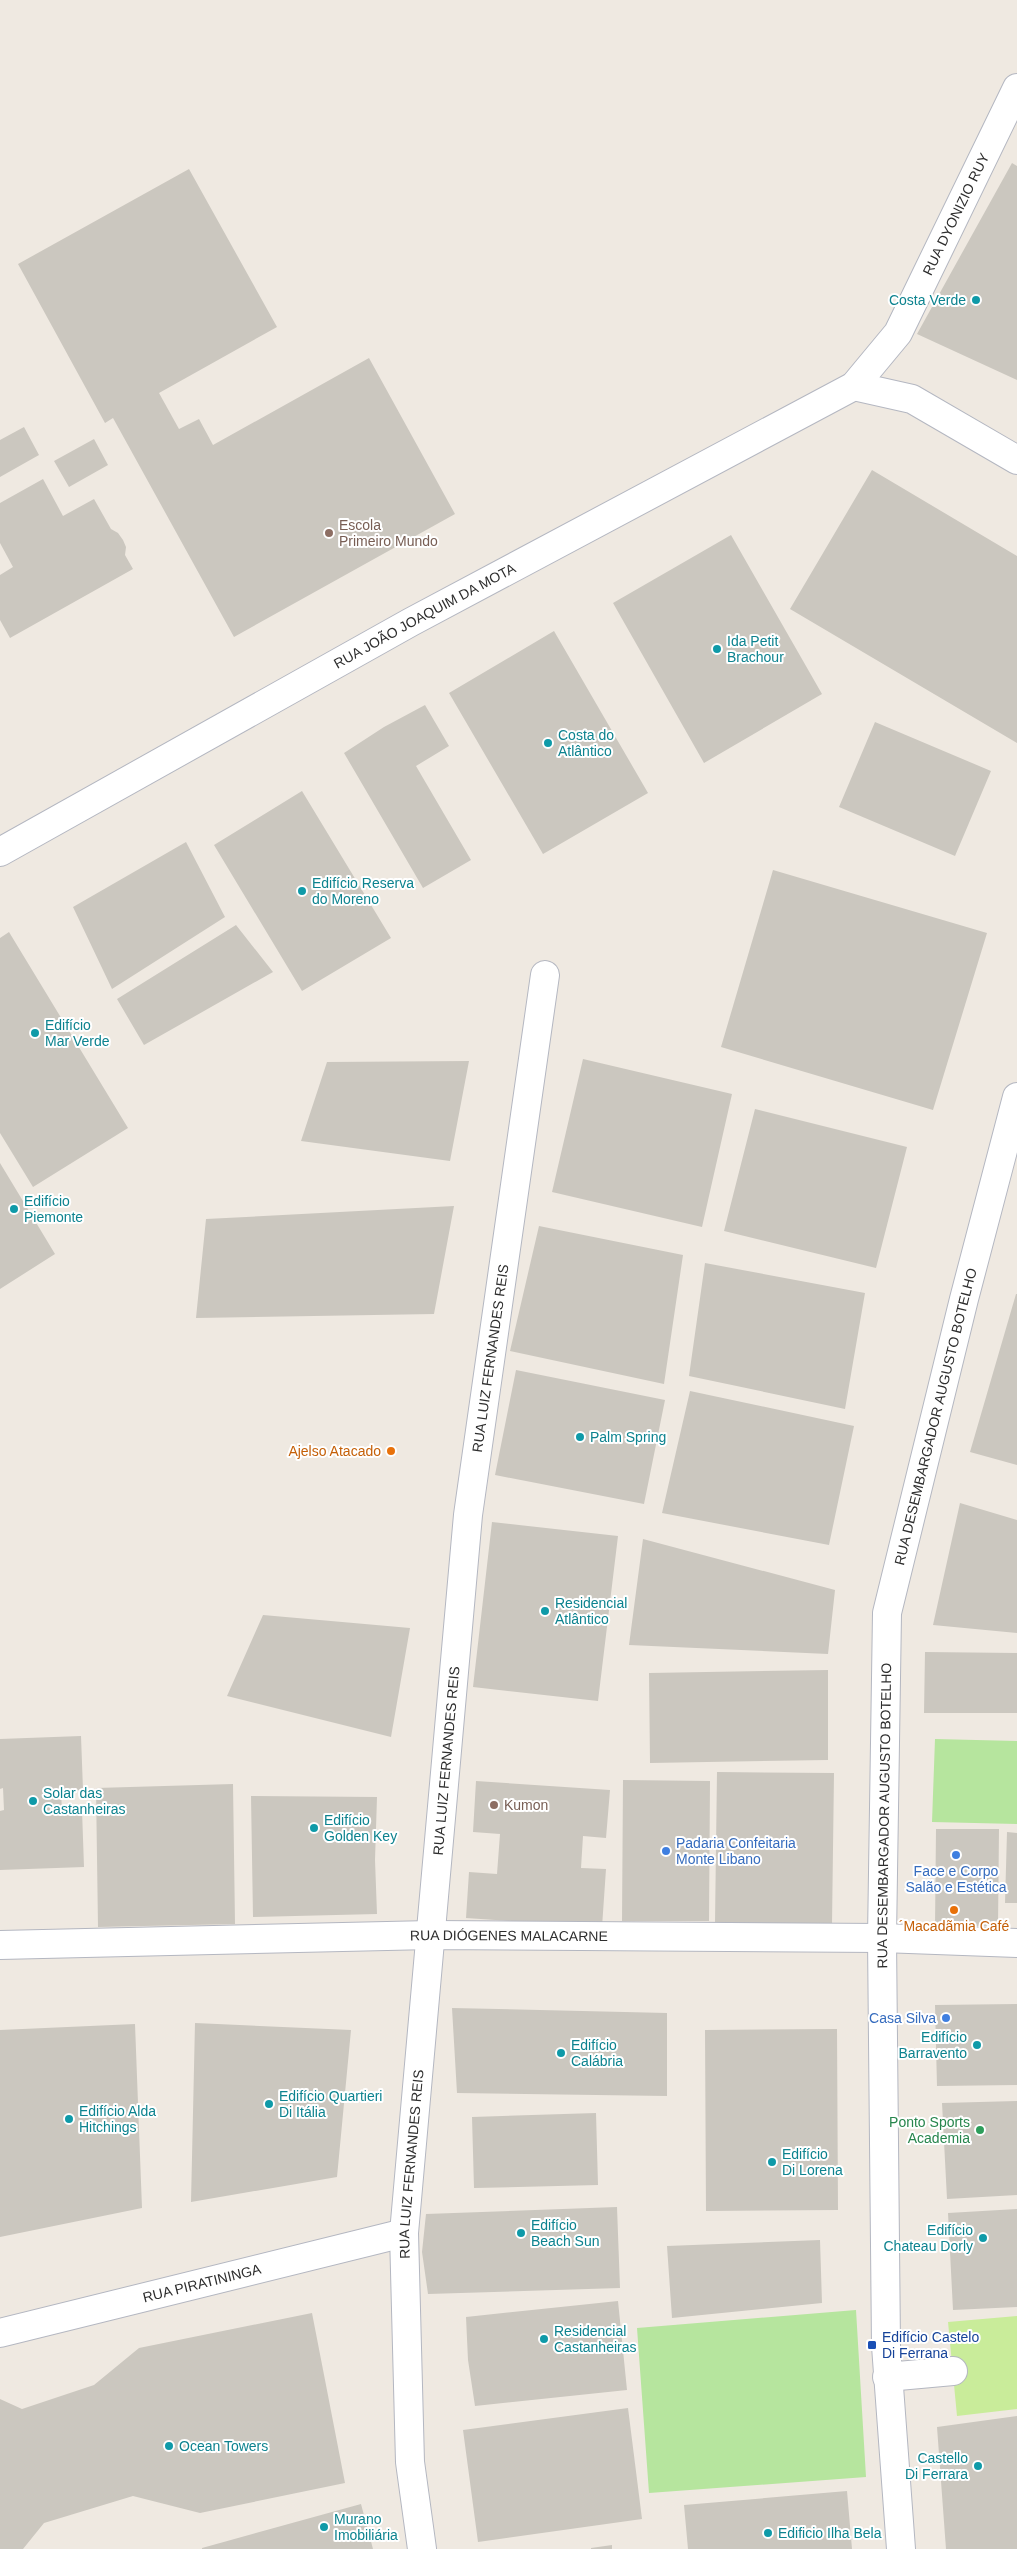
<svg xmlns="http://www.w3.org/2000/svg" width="1017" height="2549" font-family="Arial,sans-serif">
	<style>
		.green { fill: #b6e59e }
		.pitch { fill: #c9ec9a }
		.building { fill: #cbc7bf }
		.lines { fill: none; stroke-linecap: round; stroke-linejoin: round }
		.minor-casing { stroke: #b4b7c1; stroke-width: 30 }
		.minor { stroke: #fff; stroke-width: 28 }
		.culture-dot { fill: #0f9aa8; stroke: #fff; stroke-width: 2 }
		.education-dot { fill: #8d6e63; stroke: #fff; stroke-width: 2 }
		.food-dot { fill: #e8710a; stroke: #fff; stroke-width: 2 }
		.shop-dot { fill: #3f7fe0; stroke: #fff; stroke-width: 2 }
		.leisure-dot { fill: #2e9e5b; stroke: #fff; stroke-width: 2 }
		.transit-dot { fill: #1a4fb4; stroke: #fff; stroke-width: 2 }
		.labels { text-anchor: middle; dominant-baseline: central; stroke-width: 4; stroke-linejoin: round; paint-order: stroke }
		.street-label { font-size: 14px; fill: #2e2e2e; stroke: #fff }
		.culture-label { font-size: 14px; fill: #0d838f; stroke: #fff; text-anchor: start }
		.education-label { font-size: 14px; fill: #785e54; stroke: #fff; text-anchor: start }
		.food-label { font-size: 14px; fill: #c56008; stroke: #fff; text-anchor: end }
		.shop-label { font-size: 14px; fill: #366cbe; stroke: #fff; text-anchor: start }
		.leisure-label { font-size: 14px; fill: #27864d; stroke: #fff; text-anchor: end }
		.transit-label { font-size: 14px; fill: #164399; stroke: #fff; text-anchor: start }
	</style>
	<rect width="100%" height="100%" fill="#efe9e1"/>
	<path class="green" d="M935,1739L1017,1741V1824L932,1822Z
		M856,2310L866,2477L649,2493L637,2328Z"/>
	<path class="pitch" d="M1017,2316V2409L957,2416L948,2322Z"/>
	<path class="building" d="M1012,163L1017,166V380L917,334Z
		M189,169L277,327L159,393L179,429L199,419L213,445L369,358L455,514L234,637L113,418L105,423L18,264Z
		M24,427L39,455L0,477V440Z
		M94,439L108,465L69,487L54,461Z
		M872,470L1017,556V743L790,609Z
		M43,479L63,516L94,499L111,529L118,533L123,540L126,547L125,555L133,569L10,638L0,620V575L13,567L0,543V503Z
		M731,535L822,694L704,763L613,603Z
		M554,631L648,793L543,854L449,693Z
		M425,705L449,746L416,766L471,860L423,888L344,753L384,727Z
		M875,722L991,771L955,856L839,807Z
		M302,791L391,938L302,991L214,845Z
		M186,842L225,917L112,989L73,907Z
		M773,870L987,933L933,1110L721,1047Z
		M236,925L273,972L144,1045L117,999Z
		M9,932L128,1128L33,1187L0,1133V938Z
		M583,1059L732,1094L702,1227L552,1192Z
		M469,1061L450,1161L301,1141L327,1062Z
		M755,1109L907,1147L876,1268L724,1231Z
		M0,1163L55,1254L0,1289Z
		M454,1206L434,1314L196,1318L206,1219Z
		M539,1226L683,1255L664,1384L510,1351Z
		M705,1263L865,1293L845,1409L689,1376Z
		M1016,1294H1017V1465L970,1452Z
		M516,1370L665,1400L644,1504L495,1475Z
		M690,1391L854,1426L829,1545L662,1513Z
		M960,1503L1017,1520V1633L933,1625Z
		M492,1522L618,1536L598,1701L473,1687Z
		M643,1539L835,1590L828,1654L629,1645Z
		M263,1615L410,1628L391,1737L227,1696Z
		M925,1652L1017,1653V1713H924Z
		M828,1670V1760L650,1763L649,1673Z
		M81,1736L83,1790L61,1791L62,1811L82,1810L84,1867L0,1870V1811L4,1810L3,1788L0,1789V1739Z
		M717,1772L834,1773L832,1924L715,1923Z
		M623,1780L710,1781L709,1921H622Z
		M476,1781L610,1790L606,1838L583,1836L581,1868L606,1869L602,1927L466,1918L469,1872L497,1874L500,1834L473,1832Z
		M233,1784L235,1924L98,1927L96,1788Z
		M251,1796L377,1797L375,1860L377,1914L253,1917Z
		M936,1829H999L998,1926H935Z
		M1007,1832L1017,1833V1903H1005Z
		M1017,2004V2085L937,2086L935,2005Z
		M452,2008L667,2013V2096L457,2093Z
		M195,2023L351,2030L337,2177L191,2202Z
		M135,2024L142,2208L0,2237V2030Z
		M837,2029L838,2210L706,2211L705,2030Z
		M1017,2101V2195L947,2199L942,2103Z
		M596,2113L598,2185L474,2188L472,2117Z
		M617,2207L620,2288L428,2294L422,2252L426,2214Z
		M1017,2209V2307L953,2310L948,2213Z
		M820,2240L822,2303L672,2318L667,2246Z
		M618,2301L627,2390L475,2406L468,2360L466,2317Z
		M312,2313L345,2483L200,2513L133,2496L44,2523L23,2549H0V2399L22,2409L94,2385L139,2348Z
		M628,2408L642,2519L478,2542L463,2430Z
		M1017,2416V2549H946L937,2427Z
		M847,2491L852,2549H688L684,2505Z
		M361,2504L373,2549H202V2548Z
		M612,2545V2549H591V2548Z"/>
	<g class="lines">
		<defs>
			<g id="minor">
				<path d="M854,386L912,399L1017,460"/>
				<path id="s1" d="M0,852L411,622L854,386L898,333L1017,88"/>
				<path id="s2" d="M0,1945L431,1935L882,1938L1017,1943"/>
				<path id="s3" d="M0,2333L404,2233"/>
				<path d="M887,2377L953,2371"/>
				<path id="s4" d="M422,2549L410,2462L404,2233L468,1515L545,975"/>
				<path id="s5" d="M901,2549L886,2346L882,1938L887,1613L964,1299L1017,1097"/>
			</g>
		</defs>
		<use href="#minor" class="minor-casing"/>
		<use href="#minor" class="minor"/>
	</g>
	<g class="culture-dot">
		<circle cx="976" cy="300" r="5"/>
		<circle cx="717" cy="649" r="5"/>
		<circle cx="548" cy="743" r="5"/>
		<circle cx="302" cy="891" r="5"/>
		<circle cx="35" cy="1033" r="5"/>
		<circle cx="14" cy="1209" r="5"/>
		<circle cx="580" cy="1437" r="5"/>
		<circle cx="545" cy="1611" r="5"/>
		<circle cx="33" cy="1801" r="5"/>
		<circle cx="314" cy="1828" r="5"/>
		<circle cx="977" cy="2045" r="5"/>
		<circle cx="561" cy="2053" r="5"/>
		<circle cx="269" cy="2104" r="5"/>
		<circle cx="69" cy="2119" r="5"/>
		<circle cx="772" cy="2162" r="5"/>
		<circle cx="521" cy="2233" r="5"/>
		<circle cx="983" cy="2238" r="5"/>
		<circle cx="544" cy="2339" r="5"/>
		<circle cx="169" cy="2446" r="5"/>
		<circle cx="978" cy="2466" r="5"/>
		<circle cx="324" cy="2527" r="5"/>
		<circle cx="768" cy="2533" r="5"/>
	</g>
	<g class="education-dot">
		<circle cx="329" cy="533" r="5"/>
		<circle cx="494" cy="1805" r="5"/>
	</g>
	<g class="food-dot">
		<circle cx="391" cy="1451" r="5"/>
		<circle cx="954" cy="1910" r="5"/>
	</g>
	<g class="shop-dot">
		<circle cx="666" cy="1851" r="5"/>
		<circle cx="956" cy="1855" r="5"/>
		<circle cx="946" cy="2018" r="5"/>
	</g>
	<circle class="leisure-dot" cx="980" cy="2130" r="5"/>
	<rect class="transit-dot" x="867" y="2340" width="10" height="10" rx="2.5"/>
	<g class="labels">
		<g class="street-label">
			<text stroke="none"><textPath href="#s1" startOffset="1174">RUA DYONIZIO RUY</textPath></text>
			<text stroke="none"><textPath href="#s1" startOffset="486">RUA JOÃO JOAQUIM DA MOTA</textPath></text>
			<text stroke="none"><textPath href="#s4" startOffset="1196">RUA LUIZ FERNANDES REIS</textPath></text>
			<text stroke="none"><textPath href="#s5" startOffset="1139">RUA DESEMBARGADOR AUGUSTO BOTELHO</textPath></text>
			<text stroke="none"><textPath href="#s4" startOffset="791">RUA LUIZ FERNANDES REIS</textPath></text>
			<text stroke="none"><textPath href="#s5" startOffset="734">RUA DESEMBARGADOR AUGUSTO BOTELHO</textPath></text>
			<text stroke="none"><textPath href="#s2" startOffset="509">RUA DIÓGENES MALACARNE</textPath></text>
			<text stroke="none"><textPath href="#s4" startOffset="386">RUA LUIZ FERNANDES REIS</textPath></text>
			<text stroke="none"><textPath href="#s3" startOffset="208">RUA PIRATININGA</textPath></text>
		</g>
		<g class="culture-label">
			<text x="966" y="300" text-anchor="end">Costa Verde</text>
			<text x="727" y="641">Ida Petit<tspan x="727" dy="16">Brachour</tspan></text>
			<text x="558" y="735">Costa do<tspan x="558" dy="16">Atlântico</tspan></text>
			<text x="312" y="883">Edifício Reserva<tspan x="312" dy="16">do Moreno</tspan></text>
			<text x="45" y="1025">Edifício<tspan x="45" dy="16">Mar Verde</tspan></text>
			<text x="24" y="1201">Edifício<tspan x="24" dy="16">Piemonte</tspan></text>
			<text x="590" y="1437">Palm Spring</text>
			<text x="555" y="1603">Residencial<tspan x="555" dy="16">Atlântico</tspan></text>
			<text x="43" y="1793">Solar das<tspan x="43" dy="16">Castanheiras</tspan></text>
			<text x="324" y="1820">Edifício<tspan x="324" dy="16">Golden Key</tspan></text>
			<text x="967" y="2037" text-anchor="end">Edifício<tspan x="967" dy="16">Barravento</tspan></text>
			<text x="571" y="2045">Edifício<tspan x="571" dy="16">Calábria</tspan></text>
			<text x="279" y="2096">Edifício Quartieri<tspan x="279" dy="16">Di Itália</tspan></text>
			<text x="79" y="2111">Edifício Alda<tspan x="79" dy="16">Hitchings</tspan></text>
			<text x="782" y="2154">Edifício<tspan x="782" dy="16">Di Lorena</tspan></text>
			<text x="531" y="2225">Edifício<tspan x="531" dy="16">Beach Sun</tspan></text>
			<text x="973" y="2230" text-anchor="end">Edifício<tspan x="973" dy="16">Chateau Dorly</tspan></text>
			<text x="554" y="2331">Residencial<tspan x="554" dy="16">Castanheiras</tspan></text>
			<text x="179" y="2446">Ocean Towers</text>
			<text x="968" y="2458" text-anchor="end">Castello<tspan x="968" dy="16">Di Ferrara</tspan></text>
			<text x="334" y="2519">Murano<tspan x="334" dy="16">Imobiliária</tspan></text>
			<text x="778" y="2533">Edificio Ilha Bela</text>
		</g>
		<g class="education-label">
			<text x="339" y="525">Escola<tspan x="339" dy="16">Primeiro Mundo</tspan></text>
			<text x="504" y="1805">Kumon</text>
		</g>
		<g class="food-label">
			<text x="381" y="1451">Ajelso Atacado</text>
			<text x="954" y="1926" text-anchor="middle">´Macadãmia Café</text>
		</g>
		<g class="shop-label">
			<text x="676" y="1843">Padaria Confeitaria<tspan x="676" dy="16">Monte Libano</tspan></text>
			<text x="956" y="1871" text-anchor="middle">Face e Corpo<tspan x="956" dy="16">Salão e Estética</tspan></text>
			<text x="936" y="2018" text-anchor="end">Casa Silva</text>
		</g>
		<g class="leisure-label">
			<text x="970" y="2122">Ponto Sports<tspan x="970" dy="16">Academia</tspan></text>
		</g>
		<g class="transit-label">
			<text x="882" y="2337">Edifício Castelo<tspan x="882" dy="16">Di Ferrana</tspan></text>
		</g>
	</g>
</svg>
